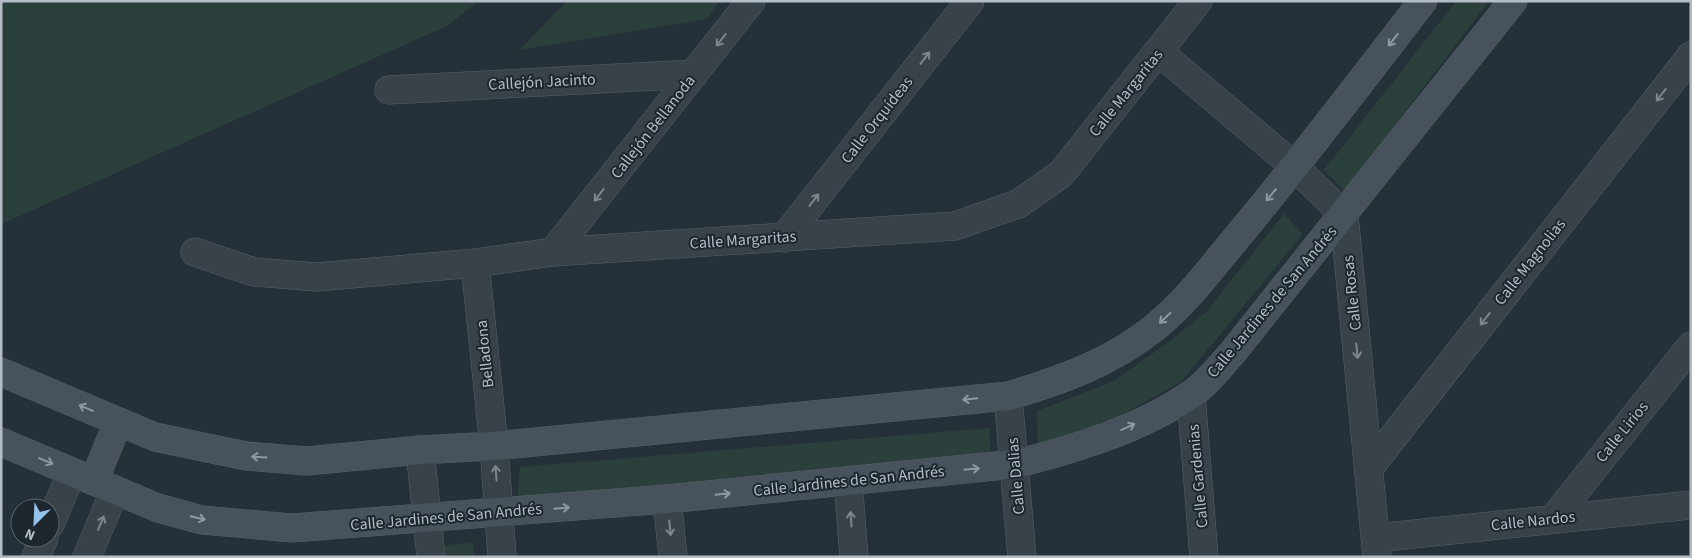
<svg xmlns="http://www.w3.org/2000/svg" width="1692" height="558" font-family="'Source Sans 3',sans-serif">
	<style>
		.green { fill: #2b3f3c }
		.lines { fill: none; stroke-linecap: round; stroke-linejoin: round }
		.street-casing { stroke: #576067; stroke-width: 29 }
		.secondary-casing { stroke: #576067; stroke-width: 29 }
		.street { stroke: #394249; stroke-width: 28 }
		.secondary { stroke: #47525c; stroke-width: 28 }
		.oneway { stroke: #7d868d }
		.oneway2 { stroke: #8e98a0 }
		.labels { text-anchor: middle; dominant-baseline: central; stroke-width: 4; stroke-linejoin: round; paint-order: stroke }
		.street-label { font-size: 16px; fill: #b4bdc5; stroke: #1e272e }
	</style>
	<rect width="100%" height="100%" fill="#253139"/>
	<path class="green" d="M1,1H478L447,26L1,224Z
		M567,1H719L707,19L519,50Z
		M1456,1H1489L1345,191L1324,170Z
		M1284,214L1303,234L1181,382L1107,423L1038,448L1037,411L1112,382L1166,344L1206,312Z
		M989,428L991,454L517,505L520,467Z
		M473,542L474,557H440L439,546Z"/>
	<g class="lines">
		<defs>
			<path id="street" d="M1159,52L1295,167L1344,215L1377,557
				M389,90L694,74
				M784,238L970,1
				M195,252L254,272L317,277L475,263L553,252L955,226L1018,204L1061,174L1198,1
				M553,252L751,1
				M475,263L494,446L502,557
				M1191,395L1204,557
				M1008,396L1022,557
				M420,450L431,557
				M1369,468L1691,56
				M848,481L854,557
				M667,499L673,557
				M1553,519L1691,346
				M50,524L72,472
				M1376,538L1691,505
				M36,557L44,538
				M87,557L115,490"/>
			<path id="secondary" d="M1,372L155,437L246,456L307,461L420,450L494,446L1008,396C1060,381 1112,362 1154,328C1191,298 1218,259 1248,224C1308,151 1365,76 1423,1
				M1,442L158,508L202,520L292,528L667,499L1015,464C1075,449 1138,430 1190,395C1206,385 1220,366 1233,352L1513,1
				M94,481L118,422"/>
		</defs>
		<use href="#street" class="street-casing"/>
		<use href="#secondary" class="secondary-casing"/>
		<use href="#street" class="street"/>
		<use href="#secondary" class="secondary"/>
	</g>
	<defs><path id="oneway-shaft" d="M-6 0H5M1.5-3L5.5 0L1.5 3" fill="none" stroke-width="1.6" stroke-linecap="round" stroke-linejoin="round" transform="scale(1.25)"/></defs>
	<g class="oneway">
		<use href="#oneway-shaft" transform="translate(721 40) rotate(128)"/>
		<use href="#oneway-shaft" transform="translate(925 58) rotate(-52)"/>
		<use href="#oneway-shaft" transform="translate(1661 95) rotate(128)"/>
		<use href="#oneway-shaft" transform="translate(599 195) rotate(128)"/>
		<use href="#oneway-shaft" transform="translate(814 200) rotate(-52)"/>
		<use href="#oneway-shaft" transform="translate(1485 319) rotate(128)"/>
		<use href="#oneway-shaft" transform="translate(1357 351) rotate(84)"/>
		<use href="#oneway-shaft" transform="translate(496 473) rotate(-94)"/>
		<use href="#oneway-shaft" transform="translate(851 519) rotate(-94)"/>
		<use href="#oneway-shaft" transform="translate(101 523) rotate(-67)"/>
		<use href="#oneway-shaft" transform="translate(670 528) rotate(84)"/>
	</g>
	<g class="oneway2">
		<use href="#oneway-shaft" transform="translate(1393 40) rotate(128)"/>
		<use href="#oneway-shaft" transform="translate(1271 195) rotate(130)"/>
		<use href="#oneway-shaft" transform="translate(1165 318) rotate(137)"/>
		<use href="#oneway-shaft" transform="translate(970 399) rotate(174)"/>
		<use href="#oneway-shaft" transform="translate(86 408) rotate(-157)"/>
		<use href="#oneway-shaft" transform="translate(1128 427) rotate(-25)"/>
		<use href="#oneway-shaft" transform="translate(259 457) rotate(-176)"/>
		<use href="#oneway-shaft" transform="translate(46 461) rotate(23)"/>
		<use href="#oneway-shaft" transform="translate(972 469) rotate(-6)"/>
		<use href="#oneway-shaft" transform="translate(723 494) rotate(-6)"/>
		<use href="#oneway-shaft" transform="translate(562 508) rotate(-5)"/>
		<use href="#oneway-shaft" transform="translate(198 518) rotate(13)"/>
	</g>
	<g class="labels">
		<g class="street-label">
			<text transform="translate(542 82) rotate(-3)">Callejón Jacinto</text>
			<text transform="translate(1126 93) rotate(-51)">Calle Margaritas</text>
			<text transform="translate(877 120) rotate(-52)">Calle Orquídeas</text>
			<text transform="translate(653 127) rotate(-52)">Callejón Bellanoda</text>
			<text transform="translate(743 240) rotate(-4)">Calle Margaritas</text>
			<text transform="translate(1530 262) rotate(-52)">Calle Magnolias</text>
			<text transform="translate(1352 293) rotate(-96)">Calle Rosas</text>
			<text transform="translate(1272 302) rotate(-50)">Calle Jardines de San Andrés</text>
			<text transform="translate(485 354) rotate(-96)">Belladona</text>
			<text transform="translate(1622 432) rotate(-51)">Calle Lirios</text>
			<text transform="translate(1016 476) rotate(-95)">Calle Dalias</text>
			<text transform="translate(1198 476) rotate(-95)">Calle Gardenias</text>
			<text transform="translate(849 481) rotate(-6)">Calle Jardines de San Andrés</text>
			<text transform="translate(446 517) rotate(-5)">Calle Jardines de San Andrés</text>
			<text transform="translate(1533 521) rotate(-6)">Calle Nardos</text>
		</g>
	</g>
	<rect width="1692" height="558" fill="none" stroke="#b4bdc5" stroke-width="5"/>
	<g transform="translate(35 523) rotate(204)"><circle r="24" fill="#1e272e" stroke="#5a636a"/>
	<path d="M0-4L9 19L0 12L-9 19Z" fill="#93c3eb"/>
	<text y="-8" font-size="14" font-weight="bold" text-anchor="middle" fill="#b4bdc5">N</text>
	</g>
</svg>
